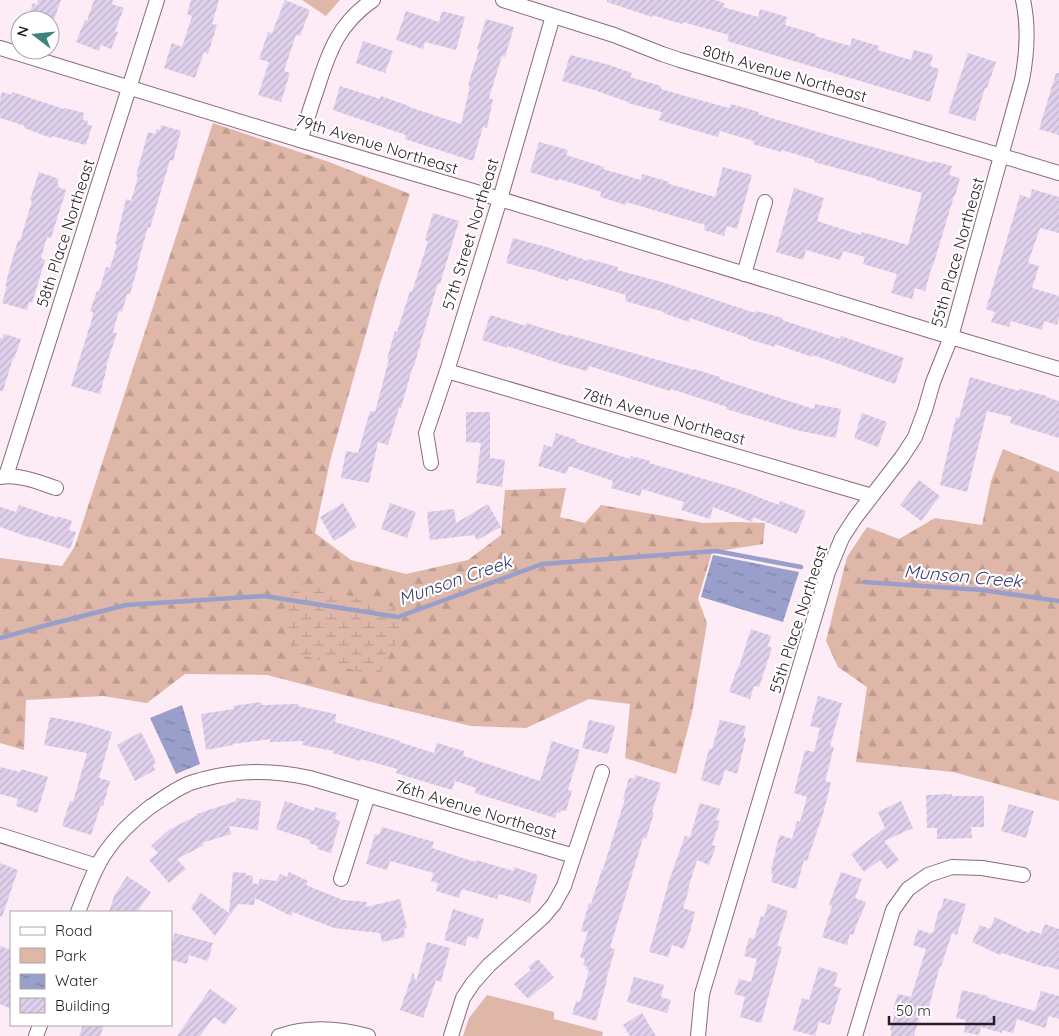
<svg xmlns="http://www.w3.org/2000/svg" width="1059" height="1036" font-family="Quicksand,sans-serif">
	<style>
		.forest { fill: url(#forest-firs) }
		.wetland { fill: url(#wetland-marsh) }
		.green { fill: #deb7a8 }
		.water { fill: url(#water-ripples) }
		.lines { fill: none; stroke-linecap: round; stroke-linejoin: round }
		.stream { stroke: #999fca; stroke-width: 4.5 }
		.building { fill: url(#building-hatch) }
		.minor-casing { stroke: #876d7e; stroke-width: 16 }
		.minor { stroke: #fff; stroke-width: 14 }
		.labels { text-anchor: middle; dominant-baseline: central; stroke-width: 4.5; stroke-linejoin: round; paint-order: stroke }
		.street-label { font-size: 16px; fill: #281d24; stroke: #fff }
		.water-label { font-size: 18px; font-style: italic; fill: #383b72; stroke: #fff }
	</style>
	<defs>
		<pattern id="forest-firs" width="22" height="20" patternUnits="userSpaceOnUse" patternTransform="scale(1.25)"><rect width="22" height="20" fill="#deb7a8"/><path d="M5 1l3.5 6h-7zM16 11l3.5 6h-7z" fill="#be9d90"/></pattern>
		<pattern id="wetland-marsh" width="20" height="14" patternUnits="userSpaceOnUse" patternTransform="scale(1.25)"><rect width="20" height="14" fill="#deb7a8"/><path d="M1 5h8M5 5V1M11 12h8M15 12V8" fill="none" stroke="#be9d90"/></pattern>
		<pattern id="water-ripples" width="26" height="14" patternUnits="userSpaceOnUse" patternTransform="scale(1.25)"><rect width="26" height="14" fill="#999fca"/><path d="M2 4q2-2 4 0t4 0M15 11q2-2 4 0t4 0" fill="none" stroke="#7d81a4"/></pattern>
		<pattern id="building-hatch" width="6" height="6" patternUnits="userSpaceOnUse" patternTransform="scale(1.25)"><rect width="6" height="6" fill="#dfd0ec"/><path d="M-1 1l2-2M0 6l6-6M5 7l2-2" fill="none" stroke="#bfb2ca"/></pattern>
	</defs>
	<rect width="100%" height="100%" fill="#fdebf6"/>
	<path class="forest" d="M213,123L329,162L410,194L380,284L330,461L315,533L351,560L406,574L468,560L501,535L505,490L566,488L560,517L585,523L601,505L703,523L735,522L765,523L763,544L712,552L698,599L707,623L692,713L676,774L625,758L630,704L589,699L526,728L471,726L371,702L267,675L185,674L147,703L103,696L26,700L24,750L0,743V558L62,566L75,546Z
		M1003,449L1059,472V801L953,772L856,762L867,687L838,667L826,641L847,557L867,527L899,539L935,518L982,525L991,481Z"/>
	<path class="wetland" d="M297,582L393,607L406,627L377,677L295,653L286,612Z"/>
	<path class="green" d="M302,0H340L326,16Z
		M487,995L554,1012V1019L603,1032L602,1036H463L469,1018Z"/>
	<path class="water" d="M713,555L799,572L783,622L701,597Z
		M182,705L200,764L176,774L150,718Z"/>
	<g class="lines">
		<path class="stream" d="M864,582L982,590L1059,601
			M0,638L47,625L126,605L264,596L398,617L542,564L716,551L801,567"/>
	</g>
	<path class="building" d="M38,0H61L54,20H27L33,3L37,5Z
		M94,0H113L112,4L124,8L115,31L118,32L111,49L101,45L99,51L76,42L85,20L87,21Z
		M191,0H219L212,24L217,25L208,54L204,52L195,78L164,68L172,43L182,47L192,16L187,14Z
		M285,0L310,10L300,36L296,35L284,71L290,73L281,102L258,95L269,62L259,59L268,32L272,33Z
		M607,0H715L724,3L723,7L758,17L760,9L787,17L785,25L816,34L815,36L850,46L852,38L879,46L878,50L911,60L914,50L933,55L930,66L939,69L930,102L727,41L729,35L683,22L682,24L652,15V17L607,2Z
		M406,11L439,22L442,11L465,17L456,50L425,42L423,49L396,40Z
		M486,19L514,27L505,57L502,56L489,98L493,99L487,128L483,127L473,161L405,139L406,135L333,110L340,86L380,99L381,96L409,106V107L461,124L470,86L468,85L479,50L477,49Z
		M363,41L393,51L385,73L356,63Z
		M968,53L996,62L987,88H985L975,121L948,113Z
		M570,55L606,64L632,73L630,77L661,86V89L692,98L729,108L731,104L759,112L758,114L832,136L932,163L933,161L952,166L949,175L960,178L955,196H954L933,266H932L925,291L915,288L912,299L891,293L897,274L863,264L865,257L843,251L840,260L806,250L803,260L776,252L794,188L824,198L817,221L861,235L862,232L908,245L922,193L876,180L877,179L814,162L815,160L782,150L781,152L753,144L754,141L720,131L718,137L659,120L662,112L628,103V102L594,90L562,81Z
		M1056,73H1059V135L1039,129Z
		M2,92L12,95V92L64,109L65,108L84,113L83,120L88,121L87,124L92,126L86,145L52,136L51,138L24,128L25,126L0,118V100Z
		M161,125L181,131L173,161L170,160L150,228L148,227L137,266H138L130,294H127L122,312L119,311L113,332L117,333L106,366L107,367L100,394L71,386L92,319L93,312L90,311L97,291L99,292L106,267L110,268L117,245L115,244L126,199L131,201L138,177L136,176L148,132L155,134L157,129L160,130Z
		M539,142L568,150L566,155L604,167L603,169L641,180L642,174L669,182V184L715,197L723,167L752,175L737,229L727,226L724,236L704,230L705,225L626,202V205L600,197L601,192L559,179V181L530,172Z
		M39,172L59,179L57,184H59L58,187L66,190L51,238L47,237L41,258L45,260L32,303L29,302L27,310L2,303L7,286H5L9,271L18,240L20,241L32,201L30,200Z
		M1032,189L1059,197V233L1040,228L1028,263L1039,266L1032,288L1059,296V318L1057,325L1044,321L1042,330L1011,321L1009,327L991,322L995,312L986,309L1020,195L1030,198Z
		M433,213L459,221L440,284L438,283L414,366H413L401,408H399L388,445L378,442L369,483L341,478L346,451L358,453L370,411L375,412L389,359H387L395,331L397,332L410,291L412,292L428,241L425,240Z
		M513,238L550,248L588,261L589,259L618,267L617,270L662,282L755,313L756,311L783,318L782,320L840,339L841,336L904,358L895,384L813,355L812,357L775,344V347L748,339V338L690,318L689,322L663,313L664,312L625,301L626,295L569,278L568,281L531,269V270L506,263Z
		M490,315L526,326V323L568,336V335L694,370V369L720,377V379L814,409L815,404L841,409L836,438L800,431L726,409L727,407L671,389L670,391L589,366L587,371L561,364L507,346V348L482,340Z
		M4,334L21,339L14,359L13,358L3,391H0V338L2,339Z
		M970,377L1019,391L1020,389L1047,396L1046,397L1059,401V438L1010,423L1012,417L987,411L967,492L940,485L956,417L959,418Z
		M466,412H490V458L505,460L502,487L476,483L481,443L466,442Z
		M862,413L887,422L878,447L854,438Z
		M556,433L577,440L576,442L630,459L631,456L650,461L649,463L735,488L779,505L780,501L806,511L797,534L753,517L752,522L713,507L710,519L681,510L684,502L642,489L640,496L611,488L613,481L569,466L566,474L538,466L544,445L552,447Z
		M919,480L940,496L921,521L900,505Z
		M343,503L357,527L334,541L320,517Z
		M390,503L416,512L407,538L381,529Z
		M488,504L501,527L477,540L474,535L430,540L427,512L454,509L456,523Z
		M19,505L57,518V516L72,521L69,530L76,532L70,549L32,537L31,538L0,527V507L16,512Z
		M751,629L771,636L768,646L772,648L759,687L754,686L750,699L729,692L738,666L739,667Z
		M818,696L842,703L830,746L834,747L825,781L831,783L823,814L807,861L804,860L796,889L771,882L773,875L771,874L772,870H771L776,851H775L780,835L792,839L797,821L800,822L807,797L794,793L805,750L814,752L820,728L810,726Z
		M261,702L262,705L298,704V706L336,714L335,722L400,741L399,742L434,753L437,743L464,751L463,756L540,781L552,741L580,750L568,790L572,791L566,811L561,810L560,813L557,812L555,818L475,793L476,788L455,781L452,790L396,773L397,769L361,759L360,761L333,753L334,751L302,745L303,741L270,742V739L233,744V745L206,750L201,714L234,709L233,706Z
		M50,717L82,723L112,732L99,778L110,781L103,806L101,805L91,835L62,826L70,801L73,802L87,753L44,745Z
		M589,720L615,726L608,754L582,748Z
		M720,720L746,726L743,737L746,738L737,774L725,770L720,786L701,780L709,749H712Z
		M141,732L155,760H154L156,764L153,765L155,770L135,781L117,745Z
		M0,767L20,772L21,769L48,777L37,813L16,806L18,799L0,794Z
		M636,775L661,783L652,812L654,813L646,839L643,838L610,948L615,949L606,980H607L596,1021L572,1014L576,1001L580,1002L589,970H586L587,966L583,965L585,959L580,957L588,932L581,931L589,903L591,904L602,869H603L625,799H623L629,778L634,779Z
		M952,794V796H984V827H971L972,838L937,839V828H927L926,795Z
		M237,798L261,801L258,830L229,826L231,834L202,843L204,845L177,859L186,869L169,883L149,860L158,853L151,846L170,829L198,815L197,814L236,801Z
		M285,801L314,811L315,807L337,813L335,819L340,821L331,853L317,849L318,846L309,843L310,840L276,829Z
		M901,801L913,828L884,841L899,860L887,869L880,860L864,872L851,854L885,828L878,812Z
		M700,803L720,809L716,820L720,821L712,845L716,846L709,865L697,860L688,889H689L683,908L695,912L690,932L684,949L672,945L668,957L649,952L670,878L685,836L690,837Z
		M1009,804L1034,811L1026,838L1001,831Z
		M382,827L434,842L432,848L475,862L476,860L513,871L514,867L538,875L530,903L499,894L497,899L462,889L459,898L436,891L438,883L431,881L434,873L390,861L387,870L366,864L375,834L379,835Z
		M0,863L18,870L2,917H0Z
		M233,872L246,873V875L253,876L252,883L258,884L260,879L277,881L280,874L287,877L289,872L308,881L306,885L343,900L367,902L366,907L400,899L407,928L404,929L405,937L382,942L380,933L334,928L293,912L291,916L255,898L254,905L238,904L215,936L191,908L201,893L229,913Z
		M841,872L862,879L855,898L866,902L861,916H860L853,935L850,934L847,945L822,937L832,906L829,905Z
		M127,876L151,892L137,912H109L114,896Z
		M944,898L966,904L957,935L952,933L941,967L940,966L926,1018L920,1016L914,1036H891L892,1031L890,1030L896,1010L893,1009L898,994L911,997L926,949L913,945L918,929L931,934V932L933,933L939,909L941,910Z
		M768,904L788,911L777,946L782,947L761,1023L740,1017L745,997L734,994L739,979L751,982L757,959L744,956L749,938L754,939L761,916L764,917Z
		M453,909L484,919L478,939L468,936L465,946L444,940Z
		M995,917L1029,933L1030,930L1041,934L1045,924L1059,929V970L1046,966L1045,967L1002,953L1000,955L972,942L980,925L990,929Z
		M175,933L213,943L208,961L189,955L187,964L171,960V946Z
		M427,942L450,948L441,982L436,980L423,1018L400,1010L413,972L416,982Z
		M0,946L11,950V1009L0,1004Z
		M538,959L554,977L528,999L514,984L531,970L528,967Z
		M819,967L838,973L834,986L841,988L830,1025L819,1022L815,1036L793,1030L802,998L809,1000Z
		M634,977L664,985L661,997L671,1000L667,1013L627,1002Z
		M210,989L237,1008L225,1025L214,1017L200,1036H177Z
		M962,990L988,996V998L1035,1011L1041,991L1059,996V1019L1049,1016L1045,1028L1017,1019L1013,1033L1002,1030V1033L981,1027L979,1035L964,1032L966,1020L956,1018Z
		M642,1013L656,1036H630L623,1025Z
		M83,1025H104L100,1036H79Z"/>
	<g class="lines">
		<defs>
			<path id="minor" d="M503,0L614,35L662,54L680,60L1059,173
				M0,48L300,140L500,199L951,337L1059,369
				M300,140C306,123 311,106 317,89C329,51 339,23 373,0
				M744,274L765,202
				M447,371L872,496
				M431,463L426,433L447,371L500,199L553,16
				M6,476L157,0
				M0,477C19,474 38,482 56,488
				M0,835L97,866
				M341,879L368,795
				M78,912C86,892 93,871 105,853C117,835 133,820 150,807C161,800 174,790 186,785C191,782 198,781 204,779C240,769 274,770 310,778L574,856
				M36,1036L40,1025
				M279,1036C308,1026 339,1028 368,1036
				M451,1036L463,998L473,983L489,965L543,917L554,904L564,886L602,772
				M698,1036L702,994L828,572L842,538L855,518L902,457L915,437L925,410L933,382L951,337L1022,80C1027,54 1029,27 1023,0
				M855,1036L893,910L908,889L928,875L952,867L982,868L1023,875"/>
		</defs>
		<use href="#minor" class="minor-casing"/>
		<use href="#minor" class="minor"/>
	</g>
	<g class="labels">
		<g class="street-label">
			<text transform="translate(785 73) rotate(16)">80th Avenue Northeast</text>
			<text transform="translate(377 144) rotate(17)">79th Avenue Northeast</text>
			<text transform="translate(65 233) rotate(-72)">58th Place Northeast</text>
			<text transform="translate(470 234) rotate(-73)">57th Street Northeast</text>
			<text transform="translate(957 252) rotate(-74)">55th Place Northeast</text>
			<text transform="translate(664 416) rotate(16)">78th Avenue Northeast</text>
			<text transform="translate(798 619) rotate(-72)">55th Place Northeast</text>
			<text transform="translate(476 809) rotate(17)">76th Avenue Northeast</text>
		</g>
		<g class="water-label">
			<text transform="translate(963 576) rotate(5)">Munson Creek</text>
			<text transform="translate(455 580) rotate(-19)">Munson Creek</text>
		</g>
	</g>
	<rect x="10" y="911" width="162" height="115" fill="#ffffff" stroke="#a9a5a7"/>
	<rect x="20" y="927" width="25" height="8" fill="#ffffff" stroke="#a9a5a7"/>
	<text x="55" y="936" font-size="15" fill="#281d24">Road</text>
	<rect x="20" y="948" width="25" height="15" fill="#deb7a8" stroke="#a9a5a7"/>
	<text x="55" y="961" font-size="15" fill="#281d24">Park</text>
	<rect x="20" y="974" width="25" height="15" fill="url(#water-ripples)" stroke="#a9a5a7"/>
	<text x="55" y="986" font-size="15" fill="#281d24">Water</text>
	<rect x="20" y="998" width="25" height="15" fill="url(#building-hatch)" stroke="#a9a5a7"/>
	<text x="55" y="1011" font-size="15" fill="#281d24">Building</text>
	<g transform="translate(35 35) rotate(286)"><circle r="24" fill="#ffffff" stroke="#a9a5a7"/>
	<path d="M0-4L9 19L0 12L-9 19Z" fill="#3e847c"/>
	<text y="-8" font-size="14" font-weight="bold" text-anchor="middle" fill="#281d24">N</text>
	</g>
	<path d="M889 1016v8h105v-8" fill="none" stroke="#281d24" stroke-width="2.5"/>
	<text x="896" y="1016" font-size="15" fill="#281d24" stroke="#ffffff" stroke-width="4" paint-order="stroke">50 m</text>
</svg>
